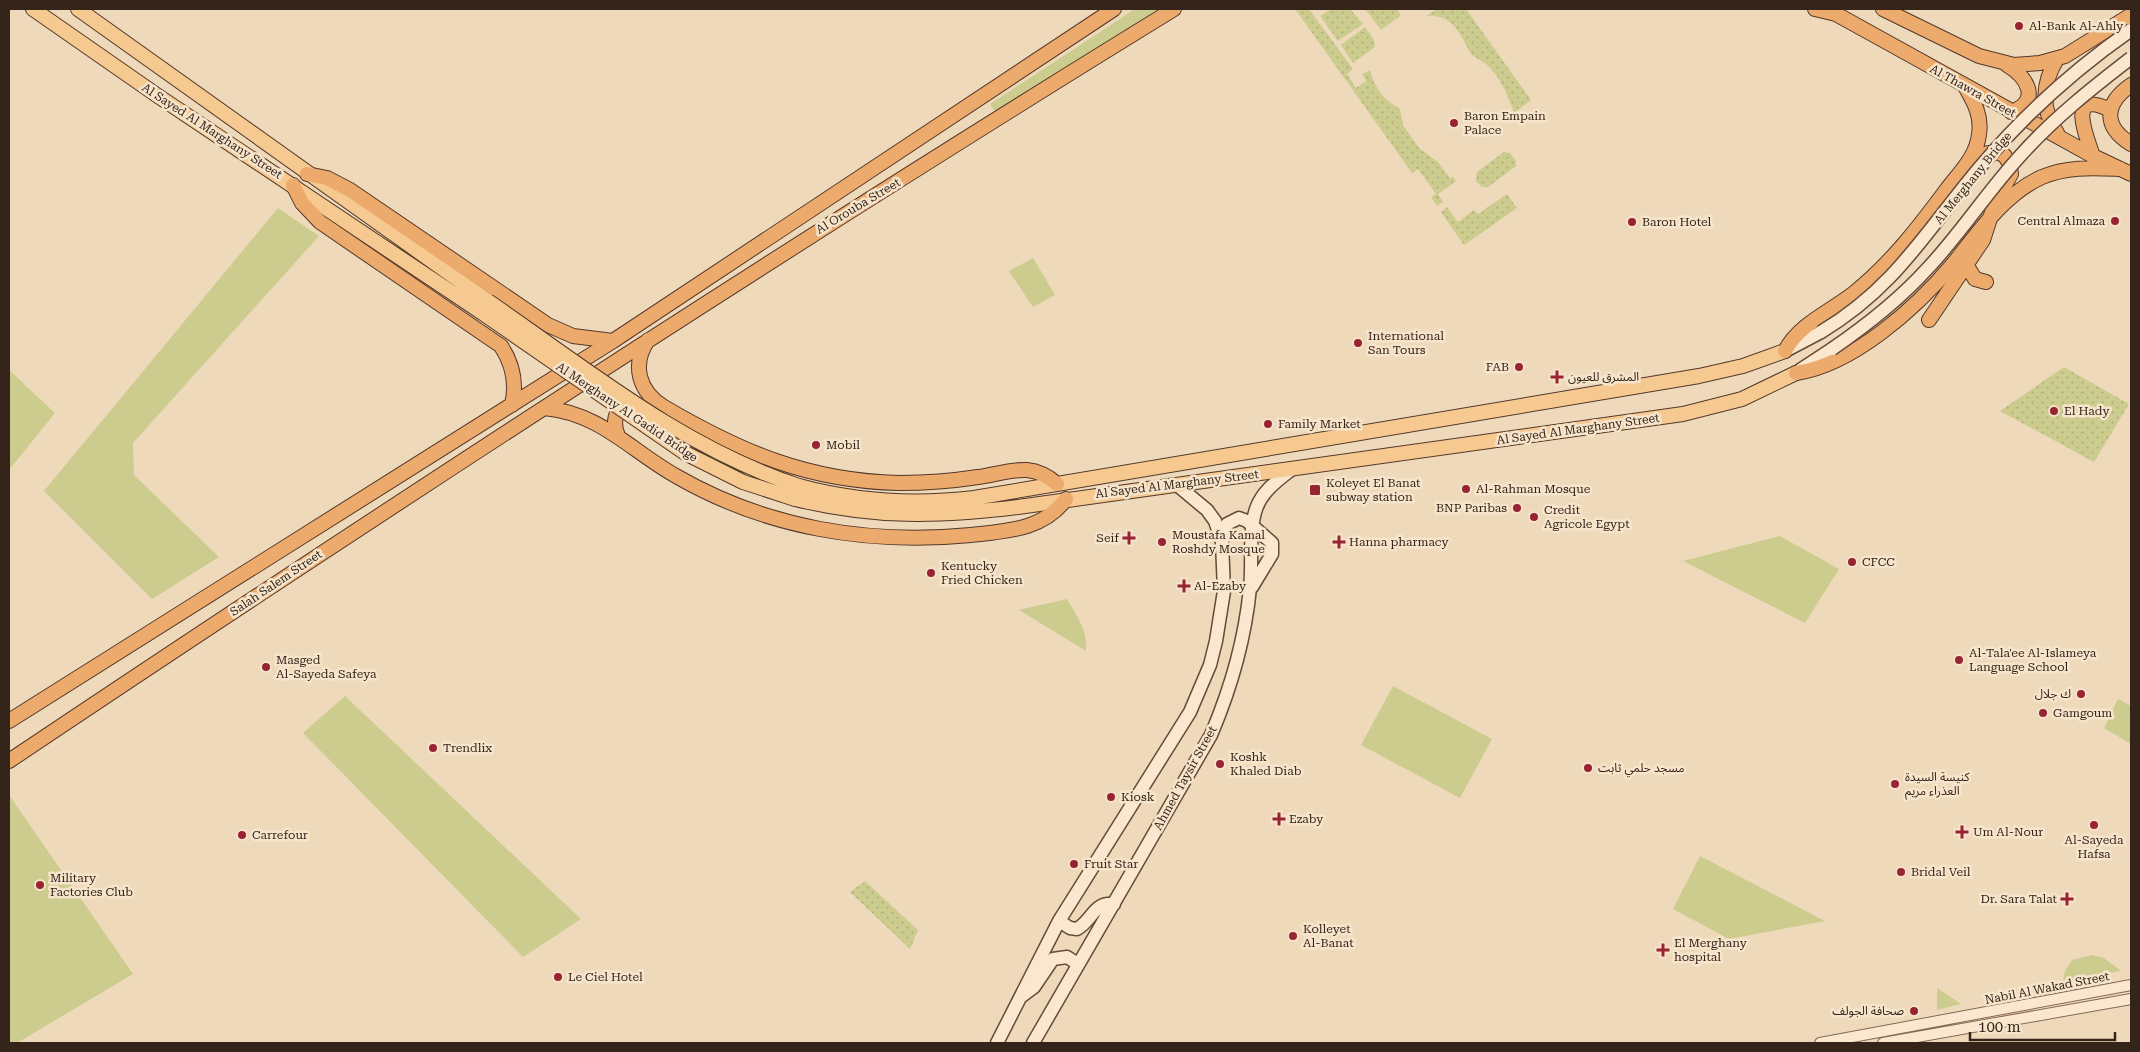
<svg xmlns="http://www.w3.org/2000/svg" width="2140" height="1052" font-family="'Roboto Serif','Noto Sans Arabic',serif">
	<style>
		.grass { fill: #cccc8f }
		.park { fill: url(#park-dots) }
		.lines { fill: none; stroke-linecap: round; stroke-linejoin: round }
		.tertiary-casing { stroke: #866955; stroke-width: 12 }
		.secondary-casing { stroke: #674a38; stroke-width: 15 }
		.primary-casing { stroke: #53382a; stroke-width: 16 }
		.trunk-casing { stroke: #53382a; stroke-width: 16 }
		.tertiary { stroke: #fae7ce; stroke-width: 10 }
		.secondary { stroke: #fae7ce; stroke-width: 12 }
		.primary { stroke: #f5c990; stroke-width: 14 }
		.trunk { stroke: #ecaa6c; stroke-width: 14 }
		.secondary-bridge-casing { stroke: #674a38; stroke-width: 15; stroke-linecap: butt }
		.primary-bridge-casing { stroke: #53382a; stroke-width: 16; stroke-linecap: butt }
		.secondary-bridge { stroke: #fae7ce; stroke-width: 12 }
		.primary-bridge { stroke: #f5c990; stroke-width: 14 }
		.poi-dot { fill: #972333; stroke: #f6e4cb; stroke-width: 2 }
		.labels { text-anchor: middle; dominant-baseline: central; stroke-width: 5; stroke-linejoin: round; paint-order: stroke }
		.poi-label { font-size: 12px; fill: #35241a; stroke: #f6e4cb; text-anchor: start }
		.street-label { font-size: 12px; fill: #35241a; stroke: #f6e4cb }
	</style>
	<defs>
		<pattern id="park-dots" width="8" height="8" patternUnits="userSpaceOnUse" patternTransform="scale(1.25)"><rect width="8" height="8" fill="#cccc8f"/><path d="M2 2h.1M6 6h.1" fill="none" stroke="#b0af7b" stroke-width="1.8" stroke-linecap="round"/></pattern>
	</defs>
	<rect width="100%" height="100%" fill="#efd9bb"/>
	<path class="grass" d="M1135,9H1159L996,114L990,104Z
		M278,208L319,236L133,443L134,475L219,557L152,599L44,491Z
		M1033,258L1055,295L1033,307L1009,271Z
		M9,370L55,413L9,470Z
		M1780,536L1839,569L1805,623L1683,561Z
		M1067,599C1077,616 1088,631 1086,651L1019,610Z
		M1393,686L1492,739L1460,798L1361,745Z
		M345,696L581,919L523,957L303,733Z
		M2118,699L2131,706V744L2104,728Z
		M9,795L133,974L17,1043H9Z
		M1700,856L1825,921L1729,939L1673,909Z
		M2092,955L2104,958L2121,971L2063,981L2065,971L2072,960Z
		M1937,988L1961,1004L1937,1010Z"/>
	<path class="park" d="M1295,9H1309L1353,69L1347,74L1356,88L1366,81L1362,74L1370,70C1374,88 1384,100 1400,109L1403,125L1419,148L1438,162L1450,178L1453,177L1456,181L1438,194L1443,202L1437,206L1431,197L1436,194L1418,169L1412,173Z
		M1331,9H1350L1363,24L1338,41L1320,16Z
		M1365,9H1397L1401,15L1381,30Z
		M1437,9H1466L1531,100L1514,113C1508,95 1500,76 1485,63C1481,60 1475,58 1472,55C1459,35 1455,14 1426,16Z
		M1365,27L1373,38L1375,47L1353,63L1341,45Z
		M1504,152L1510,153L1516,161V166L1488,187H1482L1476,181L1477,172Z
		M1507,194L1517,208L1464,245L1441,212L1447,207L1458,222L1474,210L1478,214Z
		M2064,367L2129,404L2094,462L2000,411Z
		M865,881L918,930L910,949L850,892Z"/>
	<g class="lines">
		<defs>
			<path id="tertiary" d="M1820,1043L2131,985
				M1883,1043L2131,999"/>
			<path id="secondary" d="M1785,351L1821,332
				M1800,370L1832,349
				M1222,542L1227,524L1239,518L1247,521L1272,543V554L1252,587
				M1059,921L1070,928L1077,929C1093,920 1093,902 1114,904
				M1022,996L1034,987L1053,959L1067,957L1078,964
				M997,1043L1059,921L1190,712L1210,665L1216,641L1224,591L1222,542L1215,521L1207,510L1177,485
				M1033,1043L1211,735C1231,688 1245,640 1250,588C1253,563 1248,533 1256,509C1262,491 1278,480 1292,469"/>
			<path id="primary" d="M33,9L158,96L481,312
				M78,9L488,301
				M799,486C858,502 914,505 974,498L1699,376L1743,366L1785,351
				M795,499C875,518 937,517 1018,507L1683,414L1742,399L1796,373"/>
			<path id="trunk" d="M1815,9L1836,14L2093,156L2131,174
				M1883,9L1979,56L2014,65L2040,63L2065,56L2131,15
				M2057,59C2042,83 2041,109 2057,133
				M2007,65C2027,77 2042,101 2011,112
				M2131,85C2105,103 2102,126 2131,144
				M2093,156C2086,136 2066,88 2110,110
				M307,174L327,178L350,190L548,325L573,336L613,341
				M293,185L302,203L320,222L501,346C513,364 517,383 512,405
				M1967,266L1975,279L1986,282
				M1929,320L1983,240L1995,203L2011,174L2009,162L2004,155L1996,152L1984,154
				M648,340C631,365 639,392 664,407C741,452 808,481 899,483C926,483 952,481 978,477C994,475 1011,469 1027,470C1039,471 1048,476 1057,484
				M1785,351C1799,324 1830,312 1854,293C1891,263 1919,227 1947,189C1960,172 1977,156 1979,134C1982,116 1974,102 1966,88
				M1796,373C1853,365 1917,307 1953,264C1978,233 2004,194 2042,177C2068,166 2094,168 2121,169
				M544,408C600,413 630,450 676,476C766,528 868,545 971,535C1007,531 1043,530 1066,499
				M618,436C612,422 615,410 627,401
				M9,721L613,341L1114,9
				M9,761C393,504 780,251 1174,9"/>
		</defs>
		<use href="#tertiary" class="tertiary-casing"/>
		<use href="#secondary" class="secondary-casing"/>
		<use href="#primary" class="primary-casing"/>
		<use href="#trunk" class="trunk-casing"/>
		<use href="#tertiary" class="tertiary"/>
		<use href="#secondary" class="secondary"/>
		<use href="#primary" class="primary"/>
		<use href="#trunk" class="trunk"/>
		<defs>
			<path id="secondary-bridge" d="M1821,332C1896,287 1926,231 1980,167C2025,114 2075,69 2131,30
				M1832,349C1867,325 1899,300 1928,268C1961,233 1987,192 2020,156C2053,119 2092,88 2131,58"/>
			<path id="primary-bridge" d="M488,301C588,370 683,448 799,486
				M481,312L685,453L743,482L795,499"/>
		</defs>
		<use href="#secondary-bridge" class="secondary-bridge-casing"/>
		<use href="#primary-bridge" class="primary-bridge-casing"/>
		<use href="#secondary-bridge" class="secondary-bridge"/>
		<use href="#primary-bridge" class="primary-bridge"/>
	</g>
	<g class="poi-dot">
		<circle cx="2019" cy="26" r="5"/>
		<circle cx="1454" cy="123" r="5"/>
		<circle cx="2115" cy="221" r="5"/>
		<circle cx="1632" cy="222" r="5"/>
		<circle cx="1358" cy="343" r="5"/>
		<circle cx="1519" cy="367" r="5"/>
		<path d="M1554.5 369.5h5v5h5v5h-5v5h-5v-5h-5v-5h5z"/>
		<circle cx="2054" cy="411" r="5"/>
		<circle cx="1268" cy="424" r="5"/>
		<circle cx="816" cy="445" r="5"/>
		<circle cx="1466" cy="489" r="5"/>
		<rect x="1309" y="484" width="12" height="12" rx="2.5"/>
		<circle cx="1517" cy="508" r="5"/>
		<circle cx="1534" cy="517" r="5"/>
		<path d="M1126.5 530.5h5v5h5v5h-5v5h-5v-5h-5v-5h5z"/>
		<circle cx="1162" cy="542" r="5"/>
		<path d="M1336.5 534.5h5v5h5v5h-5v5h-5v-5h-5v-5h5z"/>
		<circle cx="1852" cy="562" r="5"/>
		<circle cx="931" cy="573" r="5"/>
		<path d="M1181.5 578.5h5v5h5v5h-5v5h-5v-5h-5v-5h5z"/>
		<circle cx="1959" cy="660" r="5"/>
		<circle cx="266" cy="667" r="5"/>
		<circle cx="2081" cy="694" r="5"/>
		<circle cx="2043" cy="713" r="5"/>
		<circle cx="433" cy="748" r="5"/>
		<circle cx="1220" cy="764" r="5"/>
		<circle cx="1588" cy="768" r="5"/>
		<circle cx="1895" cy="784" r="5"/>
		<circle cx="1111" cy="797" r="5"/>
		<path d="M1276.5 811.5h5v5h5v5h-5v5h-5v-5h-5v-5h5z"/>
		<circle cx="2094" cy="825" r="5"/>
		<path d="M1959.5 824.5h5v5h5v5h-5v5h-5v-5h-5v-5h5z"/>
		<circle cx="242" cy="835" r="5"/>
		<circle cx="1074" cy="864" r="5"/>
		<circle cx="1901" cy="872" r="5"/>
		<circle cx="40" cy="885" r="5"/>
		<path d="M2064.5 891.5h5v5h5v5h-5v5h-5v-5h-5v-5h5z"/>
		<circle cx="1293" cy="936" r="5"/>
		<path d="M1660.5 942.5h5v5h5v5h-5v5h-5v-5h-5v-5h5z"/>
		<circle cx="558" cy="977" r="5"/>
		<circle cx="1914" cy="1011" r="5"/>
	</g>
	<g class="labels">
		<g class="poi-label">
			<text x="2029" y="26">Al-Bank Al-Ahly</text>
			<text x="1464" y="116">Baron Empain<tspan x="1464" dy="14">Palace</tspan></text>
			<text x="2105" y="221" text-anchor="end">Central Almaza</text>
			<text x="1642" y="222">Baron Hotel</text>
			<text x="1368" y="336">International<tspan x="1368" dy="14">San Tours</tspan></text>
			<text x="1509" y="367" text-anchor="end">FAB</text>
			<text x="1568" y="377">المشرق للعيون</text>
			<text x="2064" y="411">El Hady</text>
			<text x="1278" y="424">Family Market</text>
			<text x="826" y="445">Mobil</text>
			<text x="1326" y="483">Koleyet El Banat<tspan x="1326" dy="14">subway station</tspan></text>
			<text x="1476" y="489">Al-Rahman Mosque</text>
			<text x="1507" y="508" text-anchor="end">BNP Paribas</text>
			<text x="1544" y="510">Credit<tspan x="1544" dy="14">Agricole Egypt</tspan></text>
			<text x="1172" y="535">Moustafa Kamal<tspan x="1172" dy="14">Roshdy Mosque</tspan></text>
			<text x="1119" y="538" text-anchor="end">Seif</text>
			<text x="1349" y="542">Hanna pharmacy</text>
			<text x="1862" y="562">CFCC</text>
			<text x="941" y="566">Kentucky<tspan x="941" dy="14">Fried Chicken</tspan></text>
			<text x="1194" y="586">Al-Ezaby</text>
			<text x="1969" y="653">Al-Tala'ee Al-Islameya<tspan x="1969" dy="14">Language School</tspan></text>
			<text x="276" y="660">Masged<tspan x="276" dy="14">Al-Sayeda Safeya</tspan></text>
			<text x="2071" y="694" text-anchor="end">ك جلال</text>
			<text x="2053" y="713">Gamgoum</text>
			<text x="443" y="748">Trendlix</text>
			<text x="1230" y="757">Koshk<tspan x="1230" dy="14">Khaled Diab</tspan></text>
			<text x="1598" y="768">مسجد حلمي ثابت</text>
			<text x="1905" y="777">كنيسة السيدة<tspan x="1905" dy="14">العذراء مريم</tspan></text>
			<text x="1121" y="797">Kiosk</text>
			<text x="1289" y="819">Ezaby</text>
			<text x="1973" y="832">Um Al-Nour</text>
			<text x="252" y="835">Carrefour</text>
			<text x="2094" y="840" text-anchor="middle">Al-Sayeda<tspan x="2094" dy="14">Hafsa</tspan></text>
			<text x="1084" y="864">Fruit Star</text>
			<text x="1911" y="872">Bridal Veil</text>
			<text x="50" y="878">Military<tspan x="50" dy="14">Factories Club</tspan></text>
			<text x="2057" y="899" text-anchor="end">Dr. Sara Talat</text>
			<text x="1303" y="929">Kolleyet<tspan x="1303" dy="14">Al-Banat</tspan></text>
			<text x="1674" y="943">El Merghany<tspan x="1674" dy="14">hospital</tspan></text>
			<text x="568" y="977">Le Ciel Hotel</text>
			<text x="1904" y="1011" text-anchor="end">صحافة الجولف</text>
		</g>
		<g class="street-label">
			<text transform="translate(1973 91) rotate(29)">Al Thawra Street</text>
			<text transform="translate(212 131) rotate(33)">Al Sayed Al Marghany Street</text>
			<text transform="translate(1973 178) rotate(-51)">Al Merghany Bridge</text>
			<text transform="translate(858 206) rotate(-31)">Al Orouba Street</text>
			<text transform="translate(627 412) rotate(34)">Al Merghany Al Gadid Bridge</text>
			<text transform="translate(1578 429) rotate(-8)">Al Sayed Al Marghany Street</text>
			<text transform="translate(1177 484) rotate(-7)">Al Sayed Al Marghany Street</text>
			<text transform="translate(276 583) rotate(-34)">Salah Salem Street</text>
			<text transform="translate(1185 778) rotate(-61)">Ahmed Taysir Street</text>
			<text transform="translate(2047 988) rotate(-11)">Nabil Al Wakad Street</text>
		</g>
	</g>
	<rect width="2140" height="1052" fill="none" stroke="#35241a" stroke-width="20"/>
	<path d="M1970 1032v8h145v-8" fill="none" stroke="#35241a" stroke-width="2.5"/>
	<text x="1978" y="1032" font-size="15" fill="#35241a" stroke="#f6e4cb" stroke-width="4" paint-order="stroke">100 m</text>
</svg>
